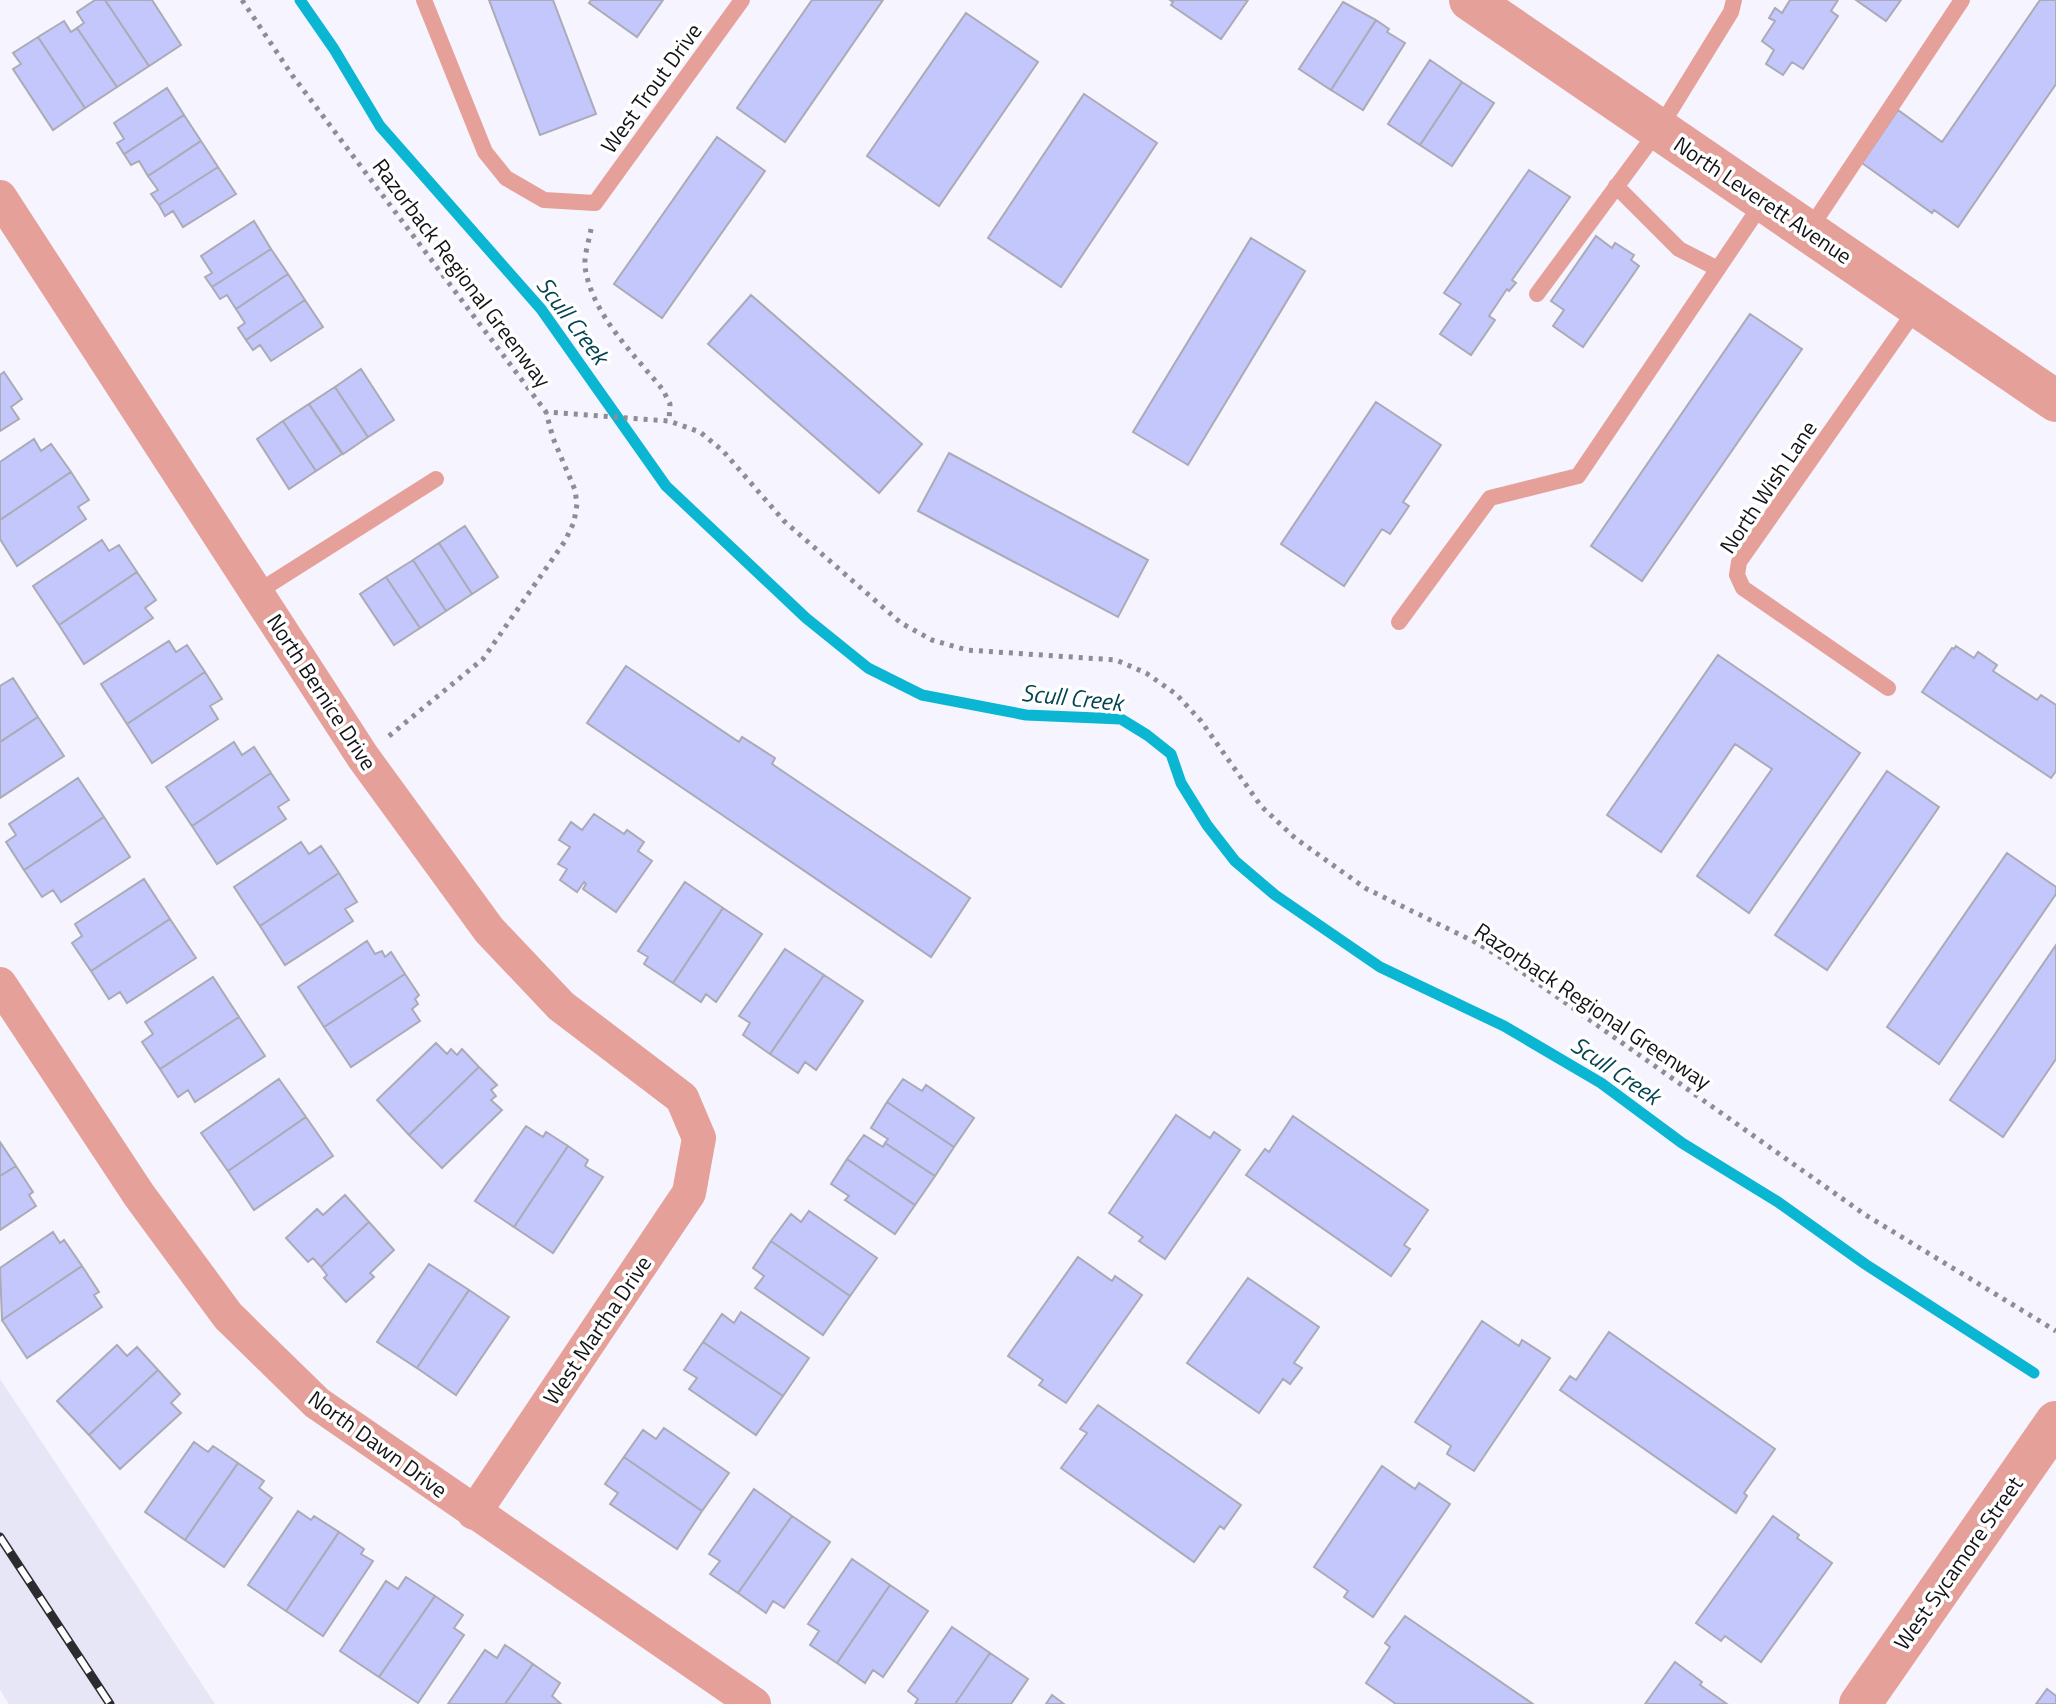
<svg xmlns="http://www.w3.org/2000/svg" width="2056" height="1704" font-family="'Titillium Web',sans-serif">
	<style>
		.built { fill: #e7e6f7 }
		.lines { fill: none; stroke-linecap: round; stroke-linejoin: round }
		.stream { stroke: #0bb6d2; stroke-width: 11 }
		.building { fill: #c4c7fc; stroke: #aaabb6; stroke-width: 2 }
		.path { stroke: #8e8d95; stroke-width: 5; stroke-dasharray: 4 6; stroke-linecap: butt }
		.service { stroke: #e5a199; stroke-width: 16 }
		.minor { stroke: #e5a199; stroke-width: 34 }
		.tertiary { stroke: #e5a199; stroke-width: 42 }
		.rail-casing { stroke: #2b2b30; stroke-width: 9 }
		.rail { stroke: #fff; stroke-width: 6; stroke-dasharray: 18; stroke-linecap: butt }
		.labels { text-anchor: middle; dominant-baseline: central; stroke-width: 7; stroke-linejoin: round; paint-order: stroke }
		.street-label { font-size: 22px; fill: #131317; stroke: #fff }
		.water-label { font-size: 24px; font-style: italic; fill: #044551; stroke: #fff }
	</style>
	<rect width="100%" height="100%" fill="#f5f4ff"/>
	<path class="built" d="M0,1379L215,1704H9L0,1690Z"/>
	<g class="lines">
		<path class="stream" d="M300,0L334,49L380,126L541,309L666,486L806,618L868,668L922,695L1026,715L1121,719L1147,735L1171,754L1181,783L1207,825L1235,861L1275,895L1380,967L1504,1026L1601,1083L1682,1143L1778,1202L1865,1264L2034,1373"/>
	</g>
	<path class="building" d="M95,0H105L149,66L117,87L77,28L84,23L77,12Z
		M105,0H152L181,45L149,66Z
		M489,0H553L596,114L540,135Z
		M591,0H663L637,37L589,3Z
		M812,0H883L785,142L737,108Z
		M1170,0H1248L1221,39L1171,5L1173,2Z
		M1790,0H1838L1831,11L1838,16L1803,69L1792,62L1783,75L1766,64L1774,50L1762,41L1775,21L1769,18L1775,8L1782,13Z
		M1856,0H1901L1886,21Z
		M2040,0H2056V84L1958,227L1934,210L1932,213L1862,163L1898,110L1942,142Z
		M1343,2L1376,20L1331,90L1299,69Z
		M966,13L1038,62L939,206L867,156Z
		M1376,20L1389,29L1387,32L1405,43L1363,110L1331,90Z
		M64,21L71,32L77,28L117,87L85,108L38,37Z
		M38,37L85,108L53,130L13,69L21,64L13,53Z
		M1430,60L1462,82L1420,145L1388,124Z
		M1462,82L1494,103L1452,166L1420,145Z
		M167,88L184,115L124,154L117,143L124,139L114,123Z
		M1084,94L1157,143L1061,287L988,238Z
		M184,115L201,141L148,176L139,161L131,165L124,154Z
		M717,137L765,171L662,318L614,284Z
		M201,141L218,167L159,205L151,194L158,190L148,176Z
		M218,167L236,194L183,227L173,211L165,216L159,205Z
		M1529,170L1570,197L1512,280L1516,283L1509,291L1507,289L1489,316L1495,320L1471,355L1440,334L1461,304L1444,293Z
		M254,221L271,249L212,287L205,277L212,273L201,256Z
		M1596,236L1612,248L1615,243L1634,255L1631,260L1639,266L1583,347L1553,326L1564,310L1551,301Z
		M1251,238L1305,271L1188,465L1133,432Z
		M271,249L288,274L236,309L227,295L220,299L212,287Z
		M288,274L305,300L246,340L238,328L245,323L236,309Z
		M751,295L922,444L879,493L708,344Z
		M305,300L323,327L271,361L260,345L253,350L246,340Z
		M1750,314L1802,349L1642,581L1591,546Z
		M361,369L394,420L368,437L335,387Z
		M4,372L22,399L11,407L19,419L0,431V375Z
		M335,387L368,437L343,454L309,404Z
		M1376,402L1441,445L1403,502L1409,506L1390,534L1382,529L1344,586L1281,544Z
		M309,404L342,454L316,471L283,421Z
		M283,421L316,471L289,489L257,439Z
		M34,439L41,451L51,444L71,472L0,520V462Z
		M949,453L1148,560L1118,617L918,511Z
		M71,472L89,500L78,507L86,519L17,566L0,539V520Z
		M465,526L498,577L472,594L439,543Z
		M102,540L109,551L119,545L137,572L59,625L33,586Z
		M439,543L472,594L446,611L413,560Z
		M413,560L446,611L420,628L386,577Z
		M137,572L156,600L145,608L153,618L84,664L59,625Z
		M386,577L420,628L394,645L360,594Z
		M169,641L176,652L187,645L205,672L127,724L101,684Z
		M1956,646L1974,658L1978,652L1997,665L1993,671L2037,700L2041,695L2056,705V771L2051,778L1922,692L1952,648L1954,649Z
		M1718,655L1860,753L1749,913L1697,876L1772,769L1735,744L1661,852L1607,815Z
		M626,666L739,742L742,737L775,758L772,764L970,898L931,957L587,723Z
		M205,672L222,699L210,706L218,719L152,763L127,724Z
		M13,678L38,717L0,742V686Z
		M38,717L64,756L0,798V742Z
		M234,742L242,755L254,747L271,773L192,826L166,787Z
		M1887,771L1939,807L1827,970L1775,935Z
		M271,773L289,800L278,807L286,819L217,864L192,826Z
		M78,778L104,817L24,870L6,842L16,835L9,824Z
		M594,814L624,834L627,830L644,842L638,851L652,861L616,912L583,889L586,884L584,882L577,892L560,880L567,869L558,864L570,847L559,840L571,822L582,830Z
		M104,817L130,857L61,902L53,890L42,897L24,870Z
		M301,842L309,854L321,846L339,873L260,926L234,887Z
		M2007,853L2056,887V894L1939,1064L1887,1027Z
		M339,873L357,902L345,909L353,921L285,965L260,926Z
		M144,879L170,919L91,971L72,943L82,936L75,924Z
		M685,882L723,908L673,983L644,964L648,957L638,951Z
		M723,908L762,934L716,1002L706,994L701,1002L673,983Z
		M170,919L196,958L127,1003L120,992L109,999L91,971Z
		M367,941L375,954L382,951L385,957L391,952L405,974L324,1027L298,987Z
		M2056,945V1059L2003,1137L1950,1100Z
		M785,949L824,975L770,1054L743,1035L750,1023L739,1016Z
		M405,974L419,995L415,999L418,1004L412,1009L420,1021L351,1067L324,1027Z
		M824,975L863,1001L816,1070L805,1062L798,1073L770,1054Z
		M213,977L239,1017L160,1069L142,1042L153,1034L145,1022Z
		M239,1017L265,1056L195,1102L188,1090L178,1097L160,1069Z
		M436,1043L447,1054L451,1049L457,1055L462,1049L479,1067L409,1135L377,1100Z
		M479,1067L497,1085L491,1090L496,1096L491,1100L502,1110L442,1168L409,1135Z
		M279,1079L306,1117L228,1171L201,1133Z
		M903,1079L922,1091L926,1085L974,1118L954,1147L887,1102Z
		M887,1102L954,1147L935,1176L885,1143L888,1139L871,1128Z
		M1176,1115L1210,1138L1214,1132L1240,1150L1165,1259L1139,1241L1143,1237L1109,1213Z
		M1293,1116L1428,1210L1404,1245L1410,1249L1391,1276L1246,1175L1265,1149L1269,1152Z
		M306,1117L333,1156L254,1210L228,1171Z
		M526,1126L543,1137L546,1132L568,1146L514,1227L475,1201Z
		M864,1135L883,1147L885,1143L935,1176L915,1205L847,1159Z
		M0,1142L16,1166L0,1176Z
		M568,1146L588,1160L585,1166L603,1177L553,1253L514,1227Z
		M847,1159L915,1205L895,1234L845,1200L849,1196L831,1184Z
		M16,1166L33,1192L29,1195L36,1206L0,1230V1176Z
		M345,1195L369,1222L321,1267L313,1258L308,1262L286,1238L317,1209L323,1215Z
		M809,1211L877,1258L850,1296L771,1241L791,1214L801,1222Z
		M369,1222L394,1250L370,1273L374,1277L346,1302L324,1278L327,1275L321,1267Z
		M53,1232L60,1243L64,1240L82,1266L2,1320L0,1268Z
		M771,1241L850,1296L823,1335L755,1288L764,1276L753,1268Z
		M1078,1257L1112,1281L1115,1276L1142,1295L1066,1403L1039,1385L1043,1380L1008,1356Z
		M429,1264L469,1290L417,1368L377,1342Z
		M82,1266L99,1292L94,1295L102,1307L27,1358L2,1320Z
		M1248,1278L1319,1327L1294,1363L1302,1368L1290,1384L1283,1379L1259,1413L1187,1363Z
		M469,1290L509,1317L456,1395L417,1368Z
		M741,1312L809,1358L783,1396L703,1342L722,1314L734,1323Z
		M1482,1321L1519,1346L1522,1340L1550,1358L1474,1471L1447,1454L1451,1446L1415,1422Z
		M1609,1332L1775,1449L1744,1493L1747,1496L1736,1513L1560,1390L1570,1376L1576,1380Z
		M703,1342L783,1396L756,1435L689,1389L697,1378L684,1370Z
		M117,1345L127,1356L137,1347L158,1370L89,1435L57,1401Z
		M158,1370L180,1394L171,1403L181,1413L120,1469L89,1435Z
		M1098,1405L1241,1505L1224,1529L1220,1526L1194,1562L1061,1468L1087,1433L1080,1429Z
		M664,1428L729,1473L702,1511L624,1457L643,1430L656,1439Z
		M194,1442L208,1452L213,1446L238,1463L185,1540L145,1512Z
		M624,1457L702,1511L677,1549L610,1504L618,1493L605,1484Z
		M238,1463L264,1481L259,1488L272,1498L224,1567L185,1540Z
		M1382,1466L1415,1489L1419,1483L1450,1504L1373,1617L1344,1597L1348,1591L1314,1567Z
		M754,1489L792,1516L738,1593L710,1574L720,1561L709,1554Z
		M298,1511L311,1520L314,1516L339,1532L286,1611L248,1585Z
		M792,1516L830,1542L784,1608L773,1601L766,1613L738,1593Z
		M1773,1516L1799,1535L1797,1538L1832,1563L1761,1662L1725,1636L1721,1641L1696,1623Z
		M339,1532L364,1549L361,1554L373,1561L323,1636L286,1611Z
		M852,1559L890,1585L837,1663L810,1645L819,1631L808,1624Z
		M406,1577L435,1596L379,1677L340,1651L386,1581L398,1589Z
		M890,1585L928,1611L883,1677L873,1670L865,1683L837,1663Z
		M435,1596L463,1615L454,1628L464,1635L418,1703L379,1677Z
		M1405,1616L1533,1704H1396L1366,1683L1390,1647L1385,1643Z
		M952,1627L990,1653L955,1704H915L918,1699L908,1691Z
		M505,1645L533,1664L505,1704H448L485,1650L497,1658Z
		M990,1653L1028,1679L1011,1704H955Z
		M1675,1662L1702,1682L1700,1685L1727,1704H1645Z
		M533,1664L560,1683L552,1696L561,1704H505Z
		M2047,1689L2056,1696V1704H2036Z
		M1052,1695L1064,1704H1046Z"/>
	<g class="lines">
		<path class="path" d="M242,0L292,75L546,412L669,421L700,432L723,451L784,521L901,623L932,640L967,650L1116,660L1146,673L1176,694L1201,721L1261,806L1295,838L1365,888L1475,942L1505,960L1864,1214L2056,1331
			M591,229C589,241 584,255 585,267C592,315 634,354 663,390L670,404L669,421
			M389,736L483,659L565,541L574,522L577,504L575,490L553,438L546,412"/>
		<path class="service" d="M424,0L485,152L506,178L544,200L595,203L742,0
			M1616,186L1679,249L1718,269
			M1809,230L1962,0
			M1537,294L1659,129L1731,12L1734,0
			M256,593L436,479
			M1399,622L1490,498L1578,476L1763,202
			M1888,688L1743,588L1737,575L1739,562L1917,308"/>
		<path class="minor" d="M0,197L363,757L489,930L561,1006L682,1098L699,1138L689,1193L474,1513
			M0,984L139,1195L228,1316L317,1403L754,1704"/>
		<path class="tertiary" d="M1470,0L2056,401
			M1860,1704L2056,1422"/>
		<defs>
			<path id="rail" d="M0,1537L110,1704"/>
		</defs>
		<use href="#rail" class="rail-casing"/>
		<use href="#rail" class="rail"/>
	</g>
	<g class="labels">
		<g class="street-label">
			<text transform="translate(651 88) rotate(-54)">West Trout Drive</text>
			<text transform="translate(1763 200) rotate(34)">North Leverett Avenue</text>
			<text transform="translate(462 273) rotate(53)">Razorback Regional Greenway</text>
			<text transform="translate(1768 487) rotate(-56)">North Wish Lane</text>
			<text transform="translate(322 692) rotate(57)">North Bernice Drive</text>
			<text transform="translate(1593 1006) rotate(34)">Razorback Regional Greenway</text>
			<text transform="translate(597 1330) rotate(-56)">West Martha Drive</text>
			<text transform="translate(378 1444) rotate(36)">North Dawn Drive</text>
			<text transform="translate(1958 1563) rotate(-55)">West Sycamore Street</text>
		</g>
		<g class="water-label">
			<text transform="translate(573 320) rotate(53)">Scull Creek</text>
			<text transform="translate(1072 697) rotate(6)">Scull Creek</text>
			<text transform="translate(1616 1070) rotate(34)">Scull Creek</text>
		</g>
	</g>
</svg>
